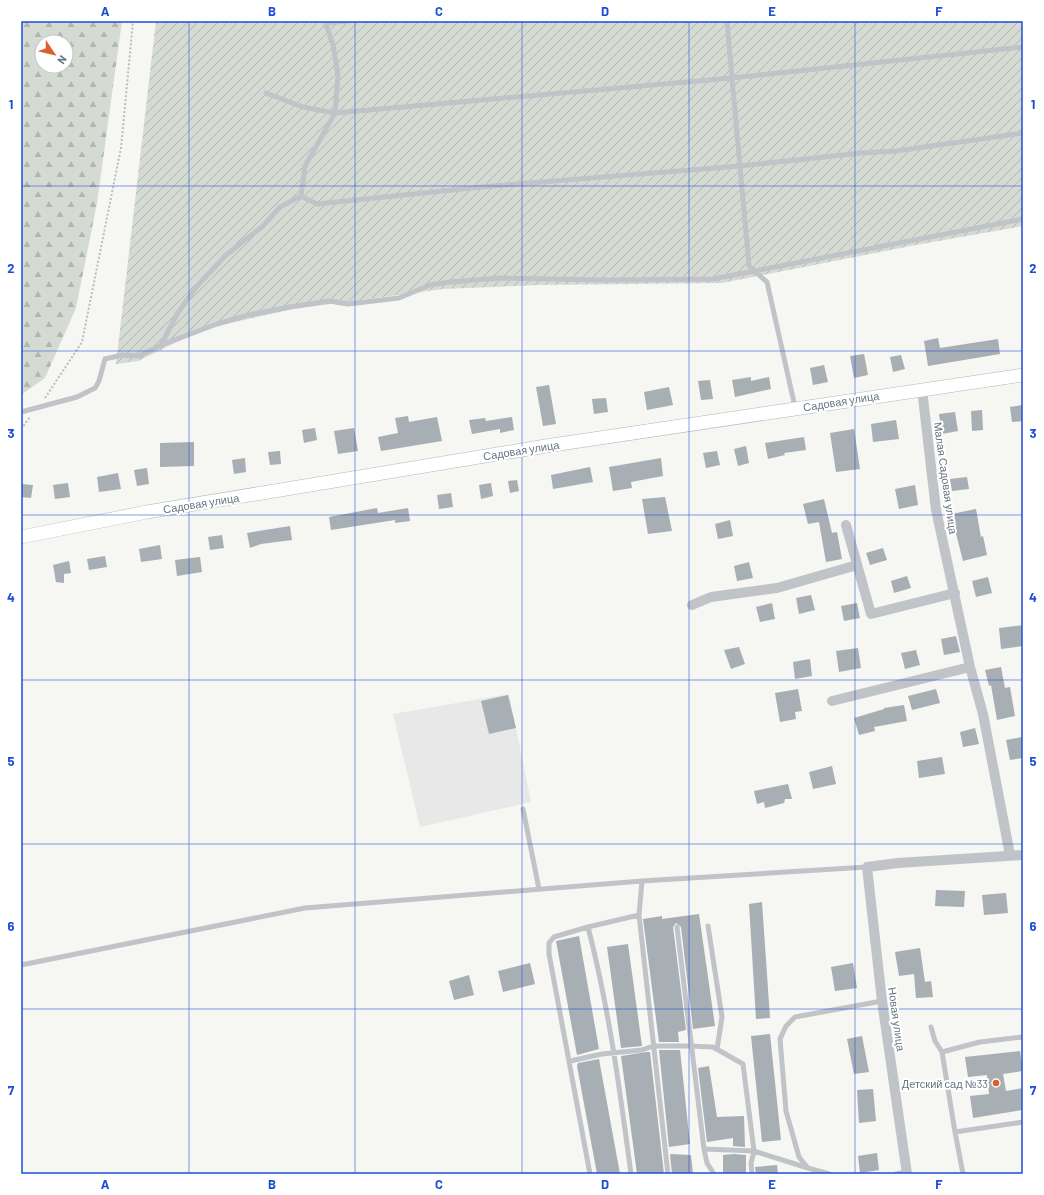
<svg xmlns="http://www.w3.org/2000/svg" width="1044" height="1195" font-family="Barlow,sans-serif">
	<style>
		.built { fill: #e7e8e7 }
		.forest { fill: url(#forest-firs); fill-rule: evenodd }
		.garden { fill: url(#garden-furrows) }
		.building { fill: #a7aeb4 }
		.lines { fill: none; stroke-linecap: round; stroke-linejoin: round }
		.secondary-casing { stroke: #b2b7bc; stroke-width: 14 }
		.path { stroke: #babcbf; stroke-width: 2; stroke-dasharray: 2 2; stroke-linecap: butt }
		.lane { stroke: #c0c3c7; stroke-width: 5 }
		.street { stroke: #c0c3c7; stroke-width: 10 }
		.secondary { stroke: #fff; stroke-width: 13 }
		.grid { fill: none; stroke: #1d4ed8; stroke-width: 1; stroke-opacity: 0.55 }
		.poi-dot { fill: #db5f2f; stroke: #fff; stroke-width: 1.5 }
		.labels { text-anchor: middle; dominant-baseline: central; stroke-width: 4; stroke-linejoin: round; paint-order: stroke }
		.street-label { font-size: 11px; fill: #677583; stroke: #fff }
		.poi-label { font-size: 11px; fill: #677583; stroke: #fff; text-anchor: end }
		.neatline { fill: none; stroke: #1d4ed8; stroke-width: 1.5 }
		.grid-label { font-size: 13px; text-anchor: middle; font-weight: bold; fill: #1d4ed8 }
	</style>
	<defs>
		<pattern id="forest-firs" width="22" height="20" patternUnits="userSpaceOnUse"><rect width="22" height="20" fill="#d5dbd3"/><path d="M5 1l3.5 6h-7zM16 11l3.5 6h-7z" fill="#b1b6b1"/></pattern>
		<pattern id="garden-furrows" width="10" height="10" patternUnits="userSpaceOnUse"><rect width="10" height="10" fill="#d5dbd3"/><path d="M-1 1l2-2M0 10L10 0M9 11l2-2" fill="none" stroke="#b1b6b1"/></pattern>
	</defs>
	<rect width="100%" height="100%" fill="#f6f6f3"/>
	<path class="built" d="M509,694L531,802L420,827L393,714Z"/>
	<path class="forest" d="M21,21H122L97,203L76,308L45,378L21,395ZM42,42H66V66H42Z"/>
	<path class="garden" d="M156,21H1023V226L916,245L722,283L538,285L443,289L293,309L204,329L138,361L116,364Z"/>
	<path class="building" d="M938,338L940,348L998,339L1000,354L928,366L924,341Z
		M864,354L868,375L854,378L850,356Z
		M901,355L905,369L893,372L890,357Z
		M824,365L828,382L813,385L810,368Z
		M751,377V381L769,377L771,389L735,397L732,380Z
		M710,380L713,399L701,400L698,381Z
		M549,385L556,424L543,426L536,387Z
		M669,387L673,405L647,410L644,392Z
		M606,398L608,412L594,414L592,399Z
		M1023,405V421L1012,422L1010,407Z
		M982,410L983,430L972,431L971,411Z
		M955,412L958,431L942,434L939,414Z
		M408,416L409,422L437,417L442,441L381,451L378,437L398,433L395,418Z
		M512,417L514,430L500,433V429L472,434L469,420L485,418L486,421Z
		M896,420L899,439L873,442L871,424Z
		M315,428L317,440L304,443L302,430Z
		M354,428L358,451L338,454L334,431Z
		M854,429L860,469L836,472L830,433Z
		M804,437L806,450L784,453L785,455L768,459L765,443Z
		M194,442V466L160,467V443Z
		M746,446L749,463L738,466L734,449Z
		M280,451L281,464L270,465L268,452Z
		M717,451L720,465L706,468L703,453Z
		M245,458L246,472L234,474L232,460Z
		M661,458L663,476L631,482L632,488L613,491L609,467Z
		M590,467L593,482L553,489L551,475Z
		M147,468L149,484L137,486L134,470Z
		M118,473L121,489L99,492L97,477Z
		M967,477L969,489L952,491L950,479Z
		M517,480L519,491L510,493L508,481Z
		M68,483L70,497L55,499L53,485Z
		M491,483L493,496L481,499L479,485Z
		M21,484L33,485L31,498L21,497Z
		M915,485L918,505L899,509L895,489Z
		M451,493L453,507L439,509L437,495Z
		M665,497L672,531L648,534L642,499Z
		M824,499L832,533L837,532L842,559L826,562L819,522L808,524L803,504Z
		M377,508L378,513L408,508L410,521L395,523V520L331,530L329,517Z
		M976,509L981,537L983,536L987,555L963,561L951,514Z
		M730,520L733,536L718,539L715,524Z
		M290,526L292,540L261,544L250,548L247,533Z
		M222,535L224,548L210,550L208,537Z
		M160,545L162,559L141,562L139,549Z
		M883,548L887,560L870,565L866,553Z
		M105,556L107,567L89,570L87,559Z
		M200,557L202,572L177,576L175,560Z
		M69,561L71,573L64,574V583L56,582L53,565Z
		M749,562L753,578L737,581L734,566Z
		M907,576L911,588L894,593L891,581Z
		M988,577L992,593L976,597L972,581Z
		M811,595L815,610L799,614L796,598Z
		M772,603L775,619L760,622L756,607Z
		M857,603L860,618L844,621L841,606Z
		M1023,625V646L1001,649L999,628Z
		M956,636L960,652L944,655L941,639Z
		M739,647L745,664L731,669L724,650Z
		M858,648L861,668L839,672L836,651Z
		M916,650L920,665L905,669L901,653Z
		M810,659L812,676L795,679L793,662Z
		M1001,667L1005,688L1010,687L1015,716L997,720L991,685L989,686L985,670Z
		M798,689L802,711L795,712L796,719L780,722L775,693Z
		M936,689L940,703L912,710L908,696Z
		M508,695L516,728L489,734L481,701Z
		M904,705L907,721L874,727L875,731L859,735L854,718L884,709V708Z
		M975,728L979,744L963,747L960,732Z
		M1022,737L1023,758L1010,760L1006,740Z
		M942,757L945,774L919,778L917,761Z
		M832,766L836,784L813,789L809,772Z
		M788,784L792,799H785L784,803L765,808L764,802L757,804L754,791Z
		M936,890L965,891L964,907L935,906Z
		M1006,893L1008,913L984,915L982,895Z
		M762,902L770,1018L756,1019L749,904Z
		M699,914L715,1026L693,1029L681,927L676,923L673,927L686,1030L678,1032L679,1042H659L643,919L662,916V919Z
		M579,936L599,1049L577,1055L556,941Z
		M628,944L642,1046L621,1048L607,947Z
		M920,948L925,982L931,981L933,997L916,998L914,974L899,976L895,952Z
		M530,963L535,984L503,992L498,971Z
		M853,963L857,988L835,991L831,967Z
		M469,975L474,995L454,1000L449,981Z
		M770,1034L781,1140L762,1142L751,1036Z
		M862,1036L869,1072L854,1074L847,1039Z
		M659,1050H680L690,1144L669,1147Z
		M1020,1051L1023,1071L1003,1074L1006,1091L1023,1088V1110L973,1118L970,1096L989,1094L987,1075L968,1077L965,1057Z
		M647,1052H650L664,1174H637L621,1056Z
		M599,1059L620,1174H597L577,1066L578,1063Z
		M709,1066L717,1117L744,1116L745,1147L733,1146V1138L707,1142L698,1068Z
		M873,1089L876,1121L859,1123L857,1090Z
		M877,1153L879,1170L860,1173L858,1156Z
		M670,1154L691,1155L693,1174H672Z
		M734,1154L746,1155V1174H723V1155Z
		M777,1165L778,1174H756L755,1167Z"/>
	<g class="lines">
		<defs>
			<path id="secondary" d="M21,537L147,512L546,446L1023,375"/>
		</defs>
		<use href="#secondary" class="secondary-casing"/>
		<path class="path" d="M45,398L82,342L121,148L133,21
			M21,429L30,417"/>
		<path class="lane" d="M326,23L348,21
			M266,93L303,107L335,113L732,78L727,21
			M301,196L317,204L481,187L740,166L861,153L896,151L1023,133
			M161,345L217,324L248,315L290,307L329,301L348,304L399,298L430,285L450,282L500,278L605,280L713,279L1023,219
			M795,407L767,282L749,266L732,78L1023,47
			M21,412L77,397L95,388L99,381L105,359L122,355L139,356L161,345L177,314L197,286L226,255L263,226L280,207L301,196L305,166L335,113L338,75L333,45L325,21
			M523,809L539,889
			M642,881L639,915L668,1174
			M708,926L722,1017L717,1049
			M588,927C609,1008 620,1091 631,1174
			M677,927L704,1149L707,1163L714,1174
			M21,965L305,908L642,881L867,867
			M931,1027L935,1041L942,1052L955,1132L963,1174
			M942,1052L980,1042L1023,1037
			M570,1061L602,1054L642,1050L653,1046H690L713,1047L743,1064L754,1151L808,1168
			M955,1132L1023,1122
			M704,1149L754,1151L751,1163L752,1174
			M590,1174L549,954V943L554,937L588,927L639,915
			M829,1174L808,1168L799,1157L786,1111L780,1039L786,1026L795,1017L882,1001
			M896,1174L906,1172"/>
		<path class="street" d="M922,389L936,510L970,667L983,714L1010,855
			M846,525L871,614L955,593
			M692,605L711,597L777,588L857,565
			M832,701L970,667
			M907,1174L882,1001L867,867L898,863L1023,855"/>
		<use href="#secondary" class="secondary"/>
	</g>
	<path class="grid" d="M189,21V1174M355,21V1174M522,21V1174M689,21V1174M855,21V1174M21,186H1023M21,351H1023M21,515H1023M21,680H1023M21,844H1023M21,1009H1023"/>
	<circle class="poi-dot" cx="996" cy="1083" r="4"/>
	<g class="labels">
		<g class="street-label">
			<text transform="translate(841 401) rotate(-9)">Садовая улица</text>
			<text transform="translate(521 450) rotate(-9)">Садовая улица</text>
			<text transform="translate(946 478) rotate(82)">Малая Садовая улица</text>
			<text transform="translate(201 503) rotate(-9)">Садовая улица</text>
			<text transform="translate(897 1019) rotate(82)">Новая улица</text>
		</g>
		<g class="poi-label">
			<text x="988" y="1083">Детский сад №33</text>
		</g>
	</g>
	<rect width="1044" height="1195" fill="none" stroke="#ffffff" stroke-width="44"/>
	<g transform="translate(54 54) rotate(125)"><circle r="19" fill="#ffffff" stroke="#c2c8cd"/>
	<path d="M0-3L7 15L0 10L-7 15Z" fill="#db5f2f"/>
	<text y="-6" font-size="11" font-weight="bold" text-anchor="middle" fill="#677583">N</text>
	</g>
	<rect x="22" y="22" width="1000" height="1151" class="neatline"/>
	<g class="grid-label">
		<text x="105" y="16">A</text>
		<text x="272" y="16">B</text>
		<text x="439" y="16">C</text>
		<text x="605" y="16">D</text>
		<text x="772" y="16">E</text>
		<text x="939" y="16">F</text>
		<text x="11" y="109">1</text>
		<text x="1033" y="109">1</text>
		<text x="11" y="273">2</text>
		<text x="1033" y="273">2</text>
		<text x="11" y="438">3</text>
		<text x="1033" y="438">3</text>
		<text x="11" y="602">4</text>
		<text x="1033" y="602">4</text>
		<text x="11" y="766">5</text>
		<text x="1033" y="766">5</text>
		<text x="11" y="931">6</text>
		<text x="1033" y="931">6</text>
		<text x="11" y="1095">7</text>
		<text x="1033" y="1095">7</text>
		<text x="105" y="1189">A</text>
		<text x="272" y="1189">B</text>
		<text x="439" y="1189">C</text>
		<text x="605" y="1189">D</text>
		<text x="772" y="1189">E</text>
		<text x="939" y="1189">F</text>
	</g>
</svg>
